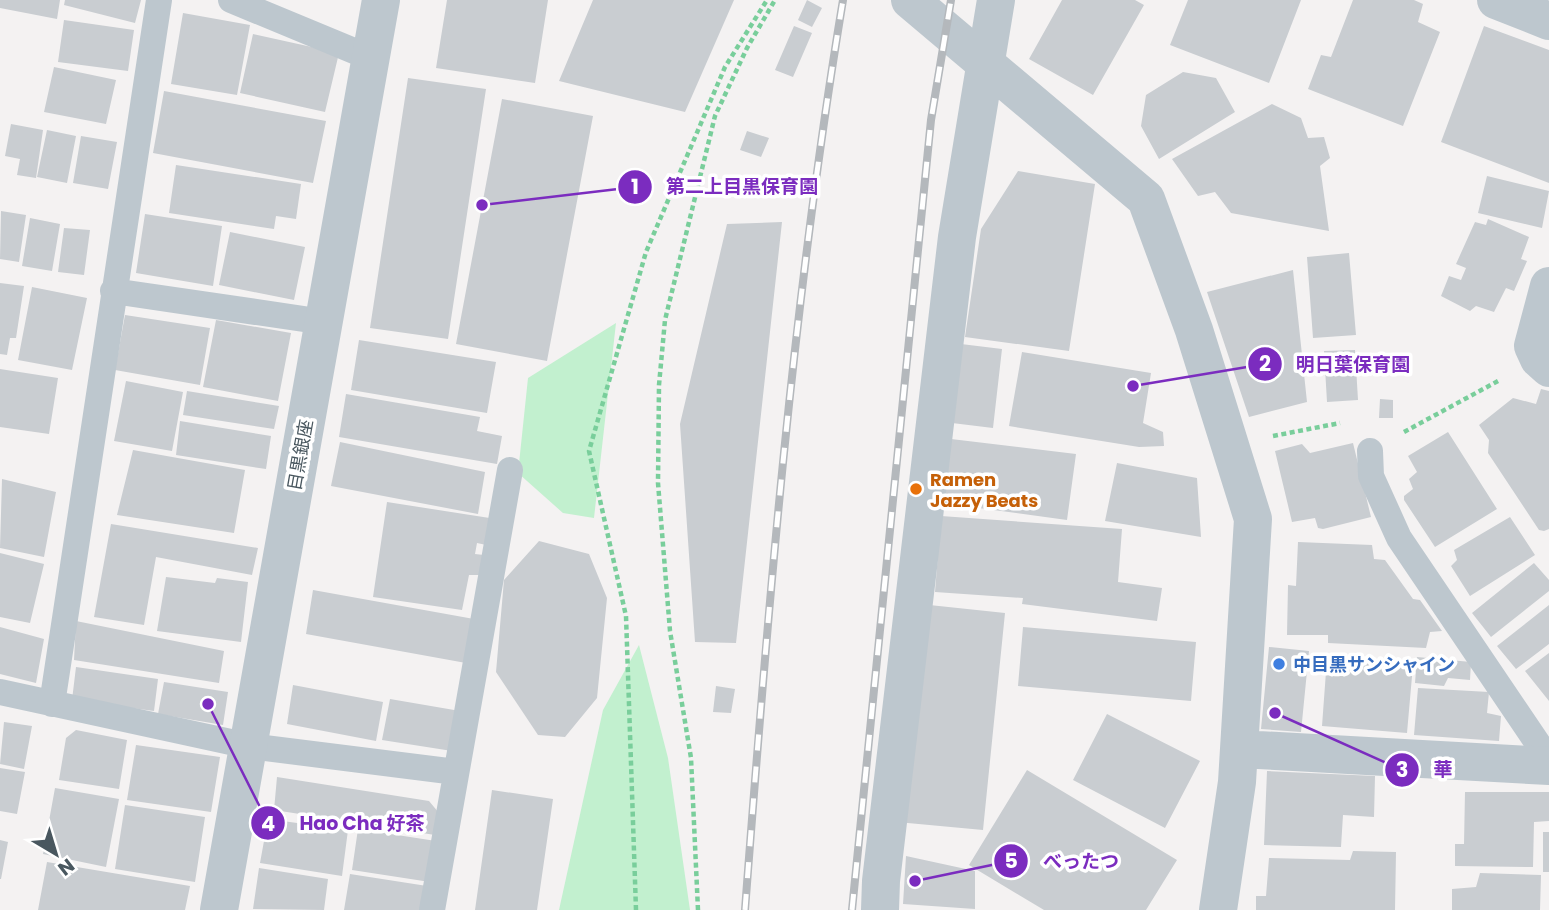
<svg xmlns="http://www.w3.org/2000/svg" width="1549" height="910" font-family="Poppins,'Noto Sans JP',sans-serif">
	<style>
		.green { fill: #c2f0cf }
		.building { fill: #c9cdd1 }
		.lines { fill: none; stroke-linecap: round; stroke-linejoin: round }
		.path { stroke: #79ce9b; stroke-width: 4.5; stroke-dasharray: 5 3.5; stroke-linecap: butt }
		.service { stroke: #bdc7ce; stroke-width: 26 }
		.minor { stroke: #bdc7ce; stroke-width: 38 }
		.rail-casing { stroke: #b4b8bc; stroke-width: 8 }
		.rail { stroke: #fff; stroke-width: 5; stroke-dasharray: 16; stroke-linecap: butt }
		.food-dot { fill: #e8710a; stroke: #fff; stroke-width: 2.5 }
		.shop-dot { fill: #3f7fe0; stroke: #fff; stroke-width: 2.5 }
		.labels { text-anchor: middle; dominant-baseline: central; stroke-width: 7; stroke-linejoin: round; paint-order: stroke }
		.street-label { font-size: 18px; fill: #49575f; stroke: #fff }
		.food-label { font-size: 18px; font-weight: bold; fill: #c56008; stroke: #fff; text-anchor: start }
		.shop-label { font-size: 18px; font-weight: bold; fill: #366cbe; stroke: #fff; text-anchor: start }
		.leader { fill: none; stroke: #7b2cbf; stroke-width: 2.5 }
		.callout-dot { fill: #7b2cbf; stroke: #fff; stroke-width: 2.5 }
		.mark-label { font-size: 21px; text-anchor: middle; font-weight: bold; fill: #fff }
		.callout-label { font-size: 19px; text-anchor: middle; font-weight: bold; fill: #7b2cbf; stroke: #fff; stroke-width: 7; stroke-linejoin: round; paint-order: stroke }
	</style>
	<rect width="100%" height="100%" fill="#f4f2f2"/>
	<path class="green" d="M616,323L594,518L563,513L518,473L528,378Z
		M639,645L668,758L690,910H559L603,710Z"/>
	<path class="building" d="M0,0H60L57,19L0,8Z
		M65,0H141L135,23L64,5Z
		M447,0H548L535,83L436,68Z
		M593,0H734L685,112L559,81Z
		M807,0L822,8L812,27L798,20Z
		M1062,0H1135L1144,5L1093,95L1029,59Z
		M1188,0H1301L1269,83L1170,45Z
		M1353,0H1414L1423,4L1418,22L1440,32L1403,126L1308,89L1321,55L1331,57Z
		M183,13L250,25L237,95L171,84Z
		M64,20L134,30L128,71L58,62Z
		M794,26L812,33L793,77L775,70Z
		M1484,26L1549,50V183L1441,142Z
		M253,34L339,53L325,112L240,93Z
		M54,67L116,80L106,124L44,112Z
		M1183,72L1216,78L1235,112L1159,159L1141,126L1146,95Z
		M408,78L486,89L448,339L370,328Z
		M164,91L326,121L313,183L153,153Z
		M502,99L593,116L547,361L456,344Z
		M1272,104L1301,118L1308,138L1324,137L1330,158L1320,166L1329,231L1231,213L1215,192L1198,196L1172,159Z
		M11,124L43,130L36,178L17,175L20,159L5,156Z
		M47,130L76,136L67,183L37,177Z
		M747,131L769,138L761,157L740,150Z
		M81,136L117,142L108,189L73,183Z
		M176,165L301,184L296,219L276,216L274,229L169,213Z
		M1018,171L1095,184L1069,351L965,337L981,229Z
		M1487,176L1549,191L1542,228L1478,213Z
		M1,211L26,215L19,262L0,259Z
		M145,214L222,226L213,286L136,273Z
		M30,218L60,224L52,271L22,266Z
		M1488,219L1529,237L1521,259L1527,261L1514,291L1506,288L1494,312L1476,306L1470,311L1441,296L1449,276L1461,280L1466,268L1456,264L1475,222L1486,225Z
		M782,222L736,643L695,642L680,424L727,224Z
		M64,228L90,230L84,275L58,272Z
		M230,232L305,247L294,300L219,285Z
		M1349,253L1356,335L1313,338L1307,257Z
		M1293,270L1307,402L1249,417L1207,292Z
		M0,283L24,286L16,338H10L7,355L0,354Z
		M32,287L87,298L72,370L18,360Z
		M125,315L210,328L200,385L115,370Z
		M216,320L291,333L278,401L203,387Z
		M359,340L496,362L487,413L351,390Z
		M961,344L1002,349L993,428L952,423Z
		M1355,350L1358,400L1327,402L1324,351Z
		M1022,352L1151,373L1143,423L1163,432L1164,446L1139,447L1009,426Z
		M0,369L58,378L49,434L0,427Z
		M126,381L183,392L172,451L114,441Z
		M1541,389L1549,391V529L1544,531L1539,530L1488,453L1489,440L1479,425L1513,398L1536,404Z
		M187,391L279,406L274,429L183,415Z
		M346,394L480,417L477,431L502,436L497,464L339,437Z
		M1380,399L1393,400V418H1379Z
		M180,421L271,436L266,469L176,455Z
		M1448,432L1497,509L1435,547L1404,500V496L1413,489L1409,479L1417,472L1408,456Z
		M951,439L1076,454L1067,520L942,503Z
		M340,442L485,472L478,514L331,486Z
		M1353,443L1371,517L1323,529L1318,528L1315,518L1292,522L1275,451L1302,444L1310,453Z
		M133,450L245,470L234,533L117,515Z
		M1117,463L1197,478L1201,537L1105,521Z
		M2,479L56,492L44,557L0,548Z
		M387,502L496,519L491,546L477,543L475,554L493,556L490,575H469L462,610L373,597Z
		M941,516L1122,529L1118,582L1162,588L1157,621L1022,604L1023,598L935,592Z
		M1510,517L1535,555L1470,596L1451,566L1457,560L1454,550Z
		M111,524L258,548L252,575L156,557L144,625L94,617Z
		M539,541L589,554L607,598L597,698L565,737L538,735L496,672L504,580Z
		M1298,542L1372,545L1374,559L1385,560L1413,599L1420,600L1442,631L1430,632L1426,648L1328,643V635H1287L1288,585L1296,586Z
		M0,553L44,564L30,623L0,617Z
		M1534,563L1549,580V591L1491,637L1472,613Z
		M166,577L215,583L217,578L248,582L241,642L157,631Z
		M313,590L474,619L466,663L306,634Z
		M920,604L1005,613L983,830L897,822Z
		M1549,605V644L1516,669L1497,646Z
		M76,621L224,651L219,683L74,660Z
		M0,627L44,639L36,683L0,674Z
		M1023,627L1196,642L1191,701L1018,686Z
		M1269,647L1309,651L1301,732L1261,729Z
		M1549,653V701L1525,671Z
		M1417,657L1471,662L1470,680L1448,678L1444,686L1415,683Z
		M1327,658L1413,665L1407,733L1322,726Z
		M76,667L158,679L154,711L72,700Z
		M164,682L228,692L223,725L158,714Z
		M293,685L383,702L376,741L287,724Z
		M716,686L735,689L731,713L713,712Z
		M1418,688L1489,692L1487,713L1501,716L1499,741L1414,735Z
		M390,699L460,711L452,751L382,740Z
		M1107,714L1200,761L1165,828L1073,780Z
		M4,722L32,726L24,769L0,764Z
		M76,730L127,740L119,789L59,780L66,738Z
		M136,745L220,757L211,812L127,800Z
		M0,768L25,772L17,814L0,811Z
		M1027,770L1177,860L1146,910H1044L969,865Z
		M1267,771L1375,776L1374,817L1343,815L1341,847L1264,845Z
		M277,777L429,801L439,813L435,835L274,810Z
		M55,788L119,799L106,867L43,854Z
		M492,790L553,799L537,910H475Z
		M1465,792H1549V821L1534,822L1533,867L1455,866V844H1464Z
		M125,805L205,817L195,882L115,869Z
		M268,819L348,830L342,876L260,863Z
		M358,829L436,841L430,882L352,870Z
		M1543,832H1549V872H1543Z
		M0,840L8,842L1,879H0Z
		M1353,851L1396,852L1395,910H1256V896H1266L1269,858L1350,860Z
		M906,856L975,871V909L903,904Z
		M47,862L190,886L185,910H38Z
		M259,868L328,879L324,910L253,909Z
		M1480,873L1541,875L1540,910H1452V889L1476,887Z
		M350,874L427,886L423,910H344Z"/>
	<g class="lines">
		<path class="path" d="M1404,432L1498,381
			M1273,436L1340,423
			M636,910L626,616L589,451L646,252L725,67L767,0
			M698,910L691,758L670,631L658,483L659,385L665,320L715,116L747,48L775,0"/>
		<path class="service" d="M231,0L371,58
			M113,291L324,322
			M1370,451L1371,476L1399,538L1549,760
			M0,692L249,746L456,772
			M52,704L159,0
			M432,910L510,470"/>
		<path class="minor" d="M910,0L1146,199L1194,330L1253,519L1237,782L1218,910
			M1496,0L1549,21
			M1549,286L1533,346L1539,359L1549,368
			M1240,749L1549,766
			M219,910L381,0
			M880,910L881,881L957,237L996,0"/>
		<defs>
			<path id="rail" d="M745,910C768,606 793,301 843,0
				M852,910L931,120L951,0"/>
		</defs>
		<use href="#rail" class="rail-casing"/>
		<use href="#rail" class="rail"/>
	</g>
	<circle class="food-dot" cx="916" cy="489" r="7"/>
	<circle class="shop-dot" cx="1279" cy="664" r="7"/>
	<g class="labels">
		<g class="street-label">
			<text transform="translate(300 455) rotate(-80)">目黒銀座</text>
		</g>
		<g class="food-label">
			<text x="930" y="479">Ramen<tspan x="930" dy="21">Jazzy Beats</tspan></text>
		</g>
		<g class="shop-label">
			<text x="1293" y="664">中目黒サンシャイン</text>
		</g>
	</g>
	<path class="leader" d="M482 205L635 187M1133 386L1265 364M1275 713L1402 770M208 704L268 823M915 881L1011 861"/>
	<g class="callout-dot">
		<circle cx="482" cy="205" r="7"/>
		<circle cx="1133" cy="386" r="7"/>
		<circle cx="1275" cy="713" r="7"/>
		<circle cx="208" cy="704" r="7"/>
		<circle cx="915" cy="881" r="7"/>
		<circle cx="635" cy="187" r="18"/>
		<circle cx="1265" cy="364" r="18"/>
		<circle cx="1402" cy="770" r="18"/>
		<circle cx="268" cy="823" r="18"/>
		<circle cx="1011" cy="861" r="18"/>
	</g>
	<g class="mark-label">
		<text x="635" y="194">1</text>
		<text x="1265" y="371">2</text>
		<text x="1402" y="777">3</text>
		<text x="268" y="831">4</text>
		<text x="1011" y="868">5</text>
	</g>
	<g class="callout-label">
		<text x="742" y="193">第二上目黒保育園</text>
		<text x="1353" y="371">明日葉保育園</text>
		<text x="1443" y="776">華</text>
		<text x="362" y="830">Hao Cha 好茶</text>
		<text x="1081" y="868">べったつ</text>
	</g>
	<g transform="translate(56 854) rotate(142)" stroke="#ffffff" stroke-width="5" paint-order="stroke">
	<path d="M0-5L12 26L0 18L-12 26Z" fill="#49575f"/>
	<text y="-10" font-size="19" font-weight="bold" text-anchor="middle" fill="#49575f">N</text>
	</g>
</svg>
